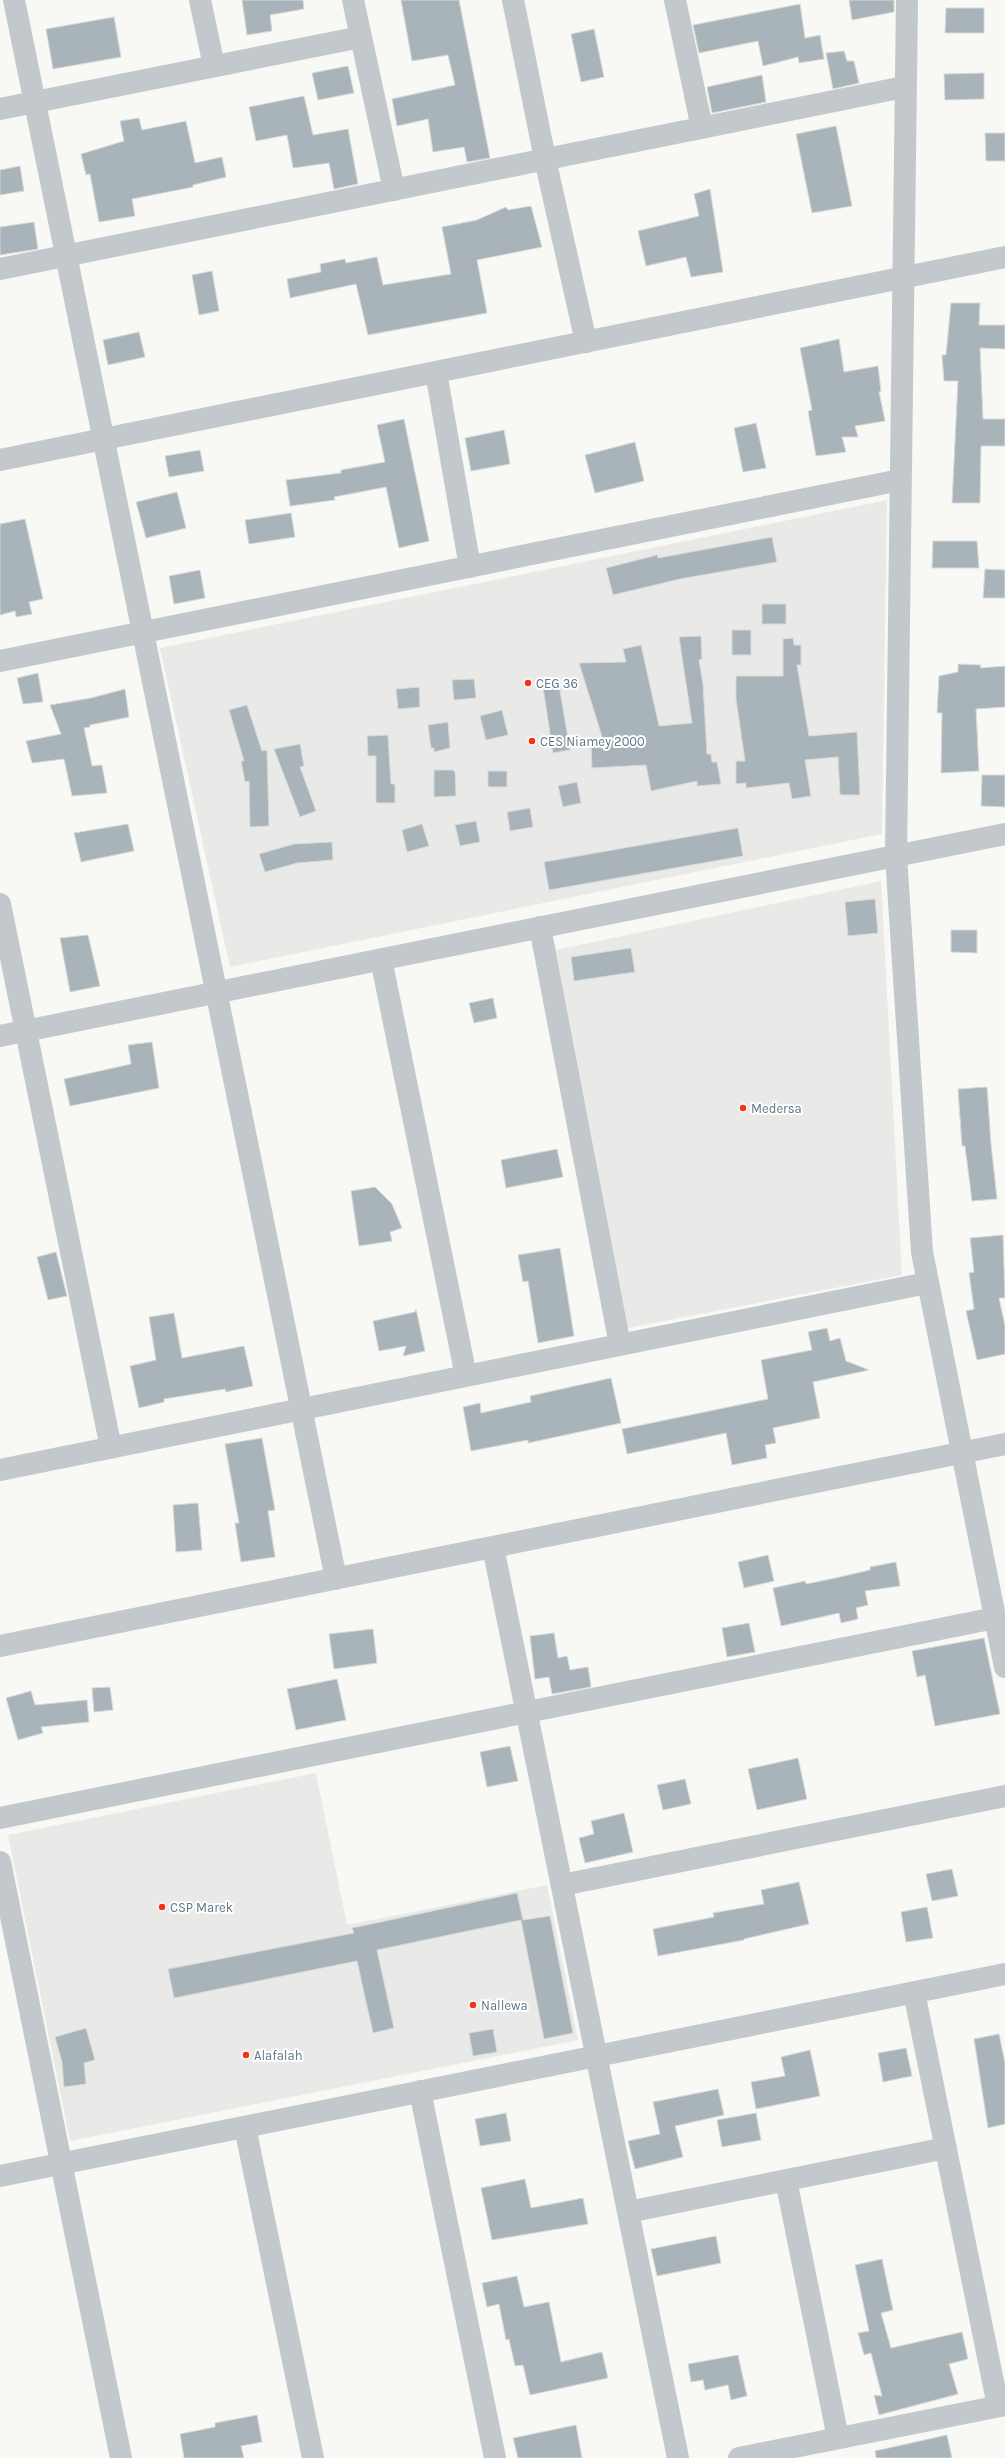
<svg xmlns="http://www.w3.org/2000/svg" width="1005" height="2458" font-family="Karla,sans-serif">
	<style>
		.built { fill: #e9e9e8 }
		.building { fill: #a9b4ba; stroke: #d9d9d7 }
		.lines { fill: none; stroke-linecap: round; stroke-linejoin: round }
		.minor { stroke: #c2c8cb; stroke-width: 22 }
		.poi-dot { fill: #f43218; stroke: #fff; stroke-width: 1.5 }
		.labels { text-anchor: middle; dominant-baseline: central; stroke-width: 4; stroke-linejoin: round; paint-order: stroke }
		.poi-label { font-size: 13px; fill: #607783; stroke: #fff; text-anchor: start }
	</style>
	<rect width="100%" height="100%" fill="#f8f8f4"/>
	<path class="built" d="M887,500L882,834L230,967L160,648Z
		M881,881L902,1275L628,1328L556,950Z
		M316,1773L347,1925L547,1885L578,2040L70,2141L8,1835Z"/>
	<path class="building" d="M242,0H303L304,9L270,15L272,31L247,35Z
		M401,0H459L490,158L467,162L464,147L433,152L428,119L397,126L392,99L455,85L448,55L412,61Z
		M849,0H894V12L852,20Z
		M800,4L805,38L820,35L824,59L799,63L798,57L763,66L758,41L699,53L693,25Z
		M946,8H984V33H945Z
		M114,17L121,57L53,69L46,29Z
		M594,29L604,77L581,82L571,34Z
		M844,51L847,61H854L859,83L833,89L826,53Z
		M348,66L354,93L318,100L312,73Z
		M984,73V99L945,100L944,74Z
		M762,75L766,102L712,113L707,87Z
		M304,96L313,135L348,129L358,184L334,189L329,163L293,168L287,135L256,141L249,107Z
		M139,118L142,130L186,121L195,163L222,157L226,177L193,185V187L132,199L135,216L99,222L90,174L86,175L81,154L124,141L120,121Z
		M836,126L852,206L812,213L796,134Z
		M985,133H1005V161H986Z
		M20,166L24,191L0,195V170Z
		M710,189L723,272L691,277L686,257L646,266L638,231L699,216L694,194Z
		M531,206L542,247L477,260L487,313L368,335L356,284L290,298L287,279L321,272L320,264L345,259L346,263L377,257L383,285L451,274L442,227L477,220L506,207L508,210Z
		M34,222L38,249L0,255V227Z
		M212,271L219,311L199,315L192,275Z
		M951,303H980L979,325H1005V349L980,348L983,419H1005V446H981L980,503H952L958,381H944L942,355H946Z
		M139,332L145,357L108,365L103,340Z
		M839,339L844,372L878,366L881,391L879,392L885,421L855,426L858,437H842L846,452L816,456L808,411L812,410L800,348Z
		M404,419L429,541L399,548L386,487L334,497L335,500L290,506L286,480L341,473V470L385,462L377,425Z
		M756,423L766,468L743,472L734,428Z
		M504,430L510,464L471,471L465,438Z
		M635,442L644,481L595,493L585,455Z
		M200,450L204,471L169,477L165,456Z
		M177,492L186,528L146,538L136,502Z
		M291,513L295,537L249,544L245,520Z
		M25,519L43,599L29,602L32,614L16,617L15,611L0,615V524Z
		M772,537L777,562L680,579L613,595L606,568L657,555L658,558Z
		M933,541H977L979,568H932Z
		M985,569L1005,570V598H983Z
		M200,570L205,598L174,604L169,576Z
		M762,604H786V624H762Z
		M732,630H751V655H732Z
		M701,636L702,659L699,660L703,684L707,754H711L712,762H717L721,784L697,786V781L651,791L646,765L592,768L591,744L604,743L579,663L626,662L623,649L641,645L659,726L692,723L679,637Z
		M793,638L794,645H801V665H797L809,736L857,732L860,795H840L838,757L805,760L811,796L792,799L789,783L746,788V783L736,784V761H745L736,699V676H783V639Z
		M958,664L981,665L980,668L1005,666V707L976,709L979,771L941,773L942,713H937L939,676L958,672Z
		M38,673L43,702L23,704L17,678Z
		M474,679L476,698L454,700L452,680Z
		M558,679L570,750L553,753L542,681Z
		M419,687L420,707L398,709L396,689Z
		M125,689L129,717L90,725V727L84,728L92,766L102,765L107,793L72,796L64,759L32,763L26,741L61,734L50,705L91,698Z
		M247,705L262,751L267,750L269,826L250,827L249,781L245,782L241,761H244L229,710Z
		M502,710L508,735L486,740L480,716Z
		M448,722L450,748L434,752V748H431L428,725Z
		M388,735L391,784H395V803H376V756H368L367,736Z
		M300,744L304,766L300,767L316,811L300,817L274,749Z
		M434,770H453L455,772L456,796L434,797Z
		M488,771H507V787H488Z
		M982,775H1005V807L981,806Z
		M577,782L581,803L563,807L558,786Z
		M530,808L533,827L510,831L507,812Z
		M476,821L480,842L460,846L455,825Z
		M128,824L134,851L81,862L74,833Z
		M422,824L429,846L407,852L402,830Z
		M738,828L743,856L549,890L544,862Z
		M332,842L333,860L297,863L265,872L259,854L294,844Z
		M875,899L878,933L848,936L845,902Z
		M951,930H977V953L951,952Z
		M88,935L100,986L70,992L60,938Z
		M631,948L635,972L574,981L571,957Z
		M493,998L497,1018L474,1023L469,1003Z
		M152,1042L159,1088L70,1106L64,1079L131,1064L128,1045Z
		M987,1087L991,1144L997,1199L972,1201L965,1146H962L958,1089Z
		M557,1149L563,1177L506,1188L501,1160Z
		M375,1187L392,1204L402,1228L390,1232L392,1241L359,1246L351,1191Z
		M1003,1235L1005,1298H999L1005,1326V1354L977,1360L966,1311L974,1309L969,1273L974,1272L970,1238Z
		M560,1248L574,1336L538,1343L528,1281L523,1282L518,1255Z
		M56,1252L67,1296L48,1300L37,1257Z
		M416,1309L425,1351L403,1356L406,1346L379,1351L373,1321L415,1312Z
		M174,1313L182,1358L244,1346L253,1386L226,1392L225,1389L164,1399V1402L139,1408L130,1366L156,1360L149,1317Z
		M827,1328L830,1341L840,1338L846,1361L869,1370L813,1382L820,1418L773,1428L776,1443L765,1445L767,1458L732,1465L726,1433L627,1454L622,1429L768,1399L761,1360L812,1350L808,1332Z
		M611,1378L621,1423L528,1443V1440L471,1451L463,1407L480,1403L481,1413L531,1402L530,1396Z
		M262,1438L275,1510L268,1511L275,1557L241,1562L235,1523H239L225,1444Z
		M198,1503L202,1550L176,1552L173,1505Z
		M768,1555L774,1581L744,1588L738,1562Z
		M896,1562L900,1586L865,1591L868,1605L856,1608L858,1619L841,1623L839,1613L781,1626L773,1588L805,1581L806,1584L831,1579L870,1570V1567Z
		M749,1623L755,1652L727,1657L722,1628Z
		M373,1629L377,1663L334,1669L329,1634Z
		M554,1633L558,1658L567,1656L570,1670L588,1667L591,1687L552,1694L549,1677L535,1679L530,1636Z
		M984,1638L1000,1714L935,1726L925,1675L917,1677L912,1651Z
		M337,1679L346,1720L296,1730L287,1689Z
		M110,1687L113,1710L94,1712L92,1688Z
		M31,1691L35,1705L87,1700L89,1722L41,1727L43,1733L18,1740L6,1698Z
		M510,1746L518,1781L487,1787L480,1752Z
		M798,1758L807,1799L757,1810L748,1769Z
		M685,1779L691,1804L663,1810L657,1785Z
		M624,1813L633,1852L585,1863L579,1838L594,1834L591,1821Z
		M952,1869L958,1896L932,1901L926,1874Z
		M799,1882L809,1924L744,1939V1940L658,1956L653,1929L714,1917L713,1913L764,1904L761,1890Z
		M517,1893L523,1920L550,1916L573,2033L544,2039L521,1920L377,1950L394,2028L373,2033L357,1961L174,1998L168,1969L354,1933L352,1928Z
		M927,1907L933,1938L906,1942L901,1912Z
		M86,2028L95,2060L84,2063L86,2084L64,2087L62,2062L55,2037Z
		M493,2029L497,2052L473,2056L469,2033Z
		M999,2034L1005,2063V2124L988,2128L974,2039Z
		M906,2048L912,2076L883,2082L878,2053Z
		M810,2050L820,2096L756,2109L751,2082L785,2076L781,2057Z
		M718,2089L724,2115L675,2126L683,2157L635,2169L628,2141L660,2134L653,2102Z
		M506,2113L511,2141L480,2146L475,2119Z
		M756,2113L761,2140L722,2147L717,2120Z
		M525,2179L531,2208L583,2198L588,2224L492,2240L481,2188Z
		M716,2236L721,2263L657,2276L651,2249Z
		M882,2259L893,2310L881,2313L891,2348L962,2332L968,2359L949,2364L958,2394L879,2415L874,2395L882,2396L871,2353L864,2355L858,2333L869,2331L855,2265Z
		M517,2276L524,2307L549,2302L561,2362L602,2352L608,2378L530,2395L523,2365L515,2366L509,2339L506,2340L499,2304L487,2307L482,2283Z
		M738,2355L747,2396L731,2400L728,2385L705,2390L703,2380L691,2382L688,2364Z
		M257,2415L262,2442L241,2446L244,2458H184L180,2434L215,2427V2423Z
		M576,2425L582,2458H518L513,2438Z
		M947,2435L952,2458H876L875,2451Z"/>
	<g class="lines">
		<path class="minor" d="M14,0L336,1579
			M200,0L214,66
			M353,0L394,190
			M513,0L545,159L586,342
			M675,0L702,128
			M907,0L896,856L922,1252L1005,1667
			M0,109L361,37
			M0,269L904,87
			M436,372L470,567
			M0,460L1005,257
			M0,661L900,480
			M0,904L111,1448
			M540,927L620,1345
			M381,959L466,1376
			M0,1036L1005,834
			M0,1470L927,1283
			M493,1547L678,2458
			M0,1646L1005,1444
			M0,1818L995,1618
			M0,1862L121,2458
			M562,1885L1005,1796
			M914,1992L998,2406
			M420,2091L495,2458
			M245,2127L313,2458
			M0,2176L1005,1974
			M786,2180L838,2438
			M628,2212L946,2148
			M739,2458L1005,2405"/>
	</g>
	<g class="poi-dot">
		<circle cx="528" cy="683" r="4"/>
		<circle cx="532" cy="741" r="4"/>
		<circle cx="743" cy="1108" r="4"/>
		<circle cx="162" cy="1907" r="4"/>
		<circle cx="473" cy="2005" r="4"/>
		<circle cx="246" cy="2055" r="4"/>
	</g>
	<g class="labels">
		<g class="poi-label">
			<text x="536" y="683">CEG 36</text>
			<text x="540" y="741">CES Niamey 2000</text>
			<text x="751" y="1108">Medersa</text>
			<text x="170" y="1907">CSP Marek</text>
			<text x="481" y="2005">Nallewa</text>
			<text x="254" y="2055">Alafalah</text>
		</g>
	</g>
</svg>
